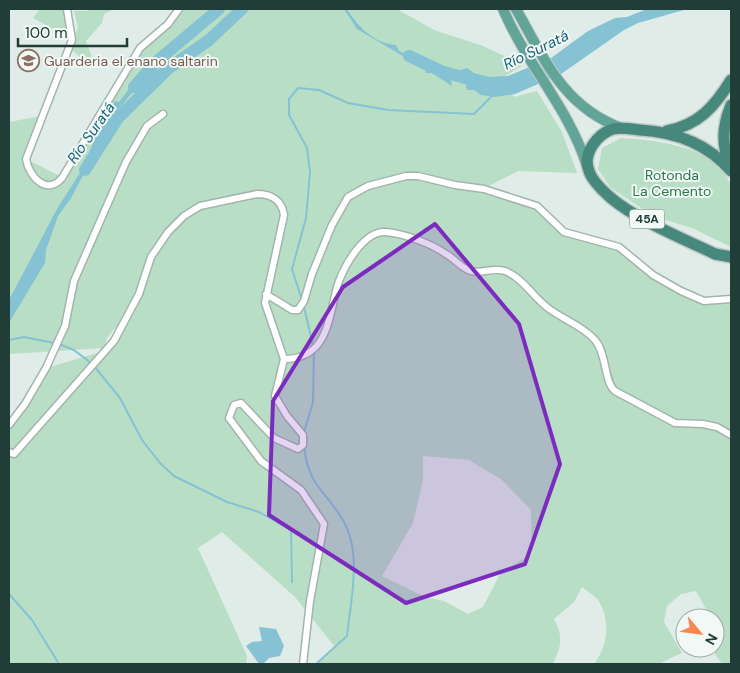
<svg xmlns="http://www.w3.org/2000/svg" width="740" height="673" font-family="'DM Sans',sans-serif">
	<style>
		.green { fill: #b8dec5; fill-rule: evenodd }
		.water { fill: #85c2d4 }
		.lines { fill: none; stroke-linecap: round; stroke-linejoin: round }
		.stream { stroke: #85c2d4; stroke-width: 2 }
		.river { stroke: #85c2d4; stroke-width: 12 }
		.minor-casing { stroke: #a3b4af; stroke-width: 9 }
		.primary-casing { stroke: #c1c9c7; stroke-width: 12 }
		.trunk-casing { stroke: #c1c9c7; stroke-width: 14 }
		.minor { stroke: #fff; stroke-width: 6 }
		.primary { stroke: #62a497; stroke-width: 10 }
		.trunk { stroke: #46887c; stroke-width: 11 }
		.marked { fill: #7b2cbf; fill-opacity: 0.2; stroke: #7b2cbf; stroke-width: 4; stroke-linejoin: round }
		.labels { text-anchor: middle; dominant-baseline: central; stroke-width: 4; stroke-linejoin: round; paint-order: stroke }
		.shield { fill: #f1f8f5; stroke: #5f7570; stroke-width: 1 }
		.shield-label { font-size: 12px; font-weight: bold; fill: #203d37 }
		.education-label { font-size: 14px; fill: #785e54; stroke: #f1f8f5; text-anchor: start }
		.park-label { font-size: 14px; fill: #28764c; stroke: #f1f8f5 }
		.water-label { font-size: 15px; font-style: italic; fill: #17647c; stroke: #f1f8f5 }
	</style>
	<rect width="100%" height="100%" fill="#e0ece7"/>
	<path class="green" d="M40,9H66L70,38L33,18Z
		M89,9H110L111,11L104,14L102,23L86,41L92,57H80L70,48L78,27L74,11H89Z
		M179,9H397L434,30L483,46L523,65L504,77L514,97L537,91L562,132L577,173L518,171L485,188L530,203L575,237L611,242L626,249L659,281L714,301L731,299V664H722L711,648H715V618H711L696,591L681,594L667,606L664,622L682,653L658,664H594C608,646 611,620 598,600C594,595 587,591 582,587L574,602L554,619C564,638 561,645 553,664H316L335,647L295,597L222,532L198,548L247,656L246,664H9V426L46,368L104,351L116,330L114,329L107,338L104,348L9,354V122L41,116L26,159L62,177L140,48ZM423,456L469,460L502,480L531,510L532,553L517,563L502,570L483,607L468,614L444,601L425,597L382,576L413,523L423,480Z
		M621,138C655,140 718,146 731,186C735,198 731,233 731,247L692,228L655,217L611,188L598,169L602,148Z"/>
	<path class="water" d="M235,9H240L218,29L137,87L111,118L88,166L71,198L58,216L46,250L45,263L9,323V300L57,209L83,168L100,126L115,101L119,102L139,76L149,75L159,69L219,27Z
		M344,9H347C357,26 375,44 396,45L399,51L424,61L427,68H434L446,74L467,68L474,73L489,77L508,76L551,58L588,31L615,18L627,17L647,9H711L684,10L638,23L624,30L561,74L515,94L494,97L481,95L474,90H467L465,82L451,79L452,86L432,73H426L425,69L357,29Z
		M259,627L276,629L284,646L280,656L269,658L263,664H259L246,646L252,642L262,641Z"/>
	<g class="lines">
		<path class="stream" d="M302,300L292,269L306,218L310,172L307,148L289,115V99L298,88L319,90L348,103L388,110L474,114L493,95
			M304,307L313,346
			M9,340L24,337L54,343
			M59,344L74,350L91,363
			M94,366L120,398L142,440L160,463L174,476L227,502L259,512L291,530L292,582
			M304,432L313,402L314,350
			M304,448C310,487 322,487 341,517C363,550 351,598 347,636L316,664
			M9,594L32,620L59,664"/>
		<path class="river" d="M409,56L441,71L465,78
			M134,87L156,62L219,9
			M85,170L118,118L169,68L209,40L242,9"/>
		<defs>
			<path id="minor" d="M67,9L72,40L26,159C29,177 47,196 62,178L140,48L168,24L179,9
				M266,294L292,310H298L304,301L312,274L332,225L348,197L368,186L406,176H418L455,185L484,189L537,206L564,232L619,247L653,275L681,291L704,301L731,299
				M284,359L275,396L287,416L303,435V445L298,449L274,438L241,403L234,405L229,418L261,461L301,490L324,524L310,601L303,664
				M9,425L25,404L46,368L65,326L74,281L126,162L147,126L163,114
				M9,452L14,454L114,341L139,294L151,257L168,232L184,216L200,206L257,194C271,194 282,200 284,215L265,303L284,359C331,359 328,313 339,281C346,263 365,230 386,232C405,234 430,243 446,254C454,258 462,269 471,271C482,274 493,267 505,271C523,278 533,297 548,308C562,319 583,326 595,340C607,354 604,382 615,391L675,423L703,424L717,427L731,435"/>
			<path id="primary" d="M503,9C526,64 569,108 587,166
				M516,9C545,60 563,106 621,128"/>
			<path id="trunk" d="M731,105C722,127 721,146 731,168
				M667,131C699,125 715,106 731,80
				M731,171C707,143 675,132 640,130C631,129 622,127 613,129C597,134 582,154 589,171C592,181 603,191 611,198C637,220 684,239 715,254L731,257"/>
		</defs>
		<use href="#minor" class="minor-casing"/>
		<use href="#primary" class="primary-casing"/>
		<use href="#trunk" class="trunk-casing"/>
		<use href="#minor" class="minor"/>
		<use href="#primary" class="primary"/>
		<use href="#trunk" class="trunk"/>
	</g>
	<path class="marked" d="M435,224L519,324L560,464L525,564L406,603L269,515L273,401L343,287Z"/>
	<defs>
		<symbol id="school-ring" viewBox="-11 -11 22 22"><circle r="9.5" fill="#f1f8f5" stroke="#8d6e63" stroke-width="1.5"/><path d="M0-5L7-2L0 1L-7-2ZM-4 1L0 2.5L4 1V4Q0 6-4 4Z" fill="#8d6e63"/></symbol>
	</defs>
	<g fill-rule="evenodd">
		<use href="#school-ring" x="16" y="48" width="25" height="25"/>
	</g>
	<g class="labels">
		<rect class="shield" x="629.5" y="209.5" width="35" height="19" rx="4"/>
		<g class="shield-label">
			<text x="647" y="219">45A</text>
		</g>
		<g class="education-label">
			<text x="44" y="61">Guarderia el enano saltarin</text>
		</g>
		<g class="park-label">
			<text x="672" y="175">Rotonda<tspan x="672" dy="16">La Cemento</tspan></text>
		</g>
		<g class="water-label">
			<text transform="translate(536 50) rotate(-26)">Río Suratá</text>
			<text transform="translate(91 133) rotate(-55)">Río Suratá</text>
		</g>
	</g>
	<rect width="740" height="673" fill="none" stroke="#203d37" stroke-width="20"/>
	<g transform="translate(700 633) rotate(119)"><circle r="24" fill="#f1f8f5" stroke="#9dada9"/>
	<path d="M0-4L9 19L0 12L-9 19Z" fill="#f98651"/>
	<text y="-8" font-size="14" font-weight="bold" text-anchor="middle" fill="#203d37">N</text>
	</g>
	<path d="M18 38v8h109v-8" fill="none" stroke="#203d37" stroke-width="2.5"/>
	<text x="25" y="38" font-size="15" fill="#203d37" stroke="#f1f8f5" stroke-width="4" paint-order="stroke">100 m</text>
</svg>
